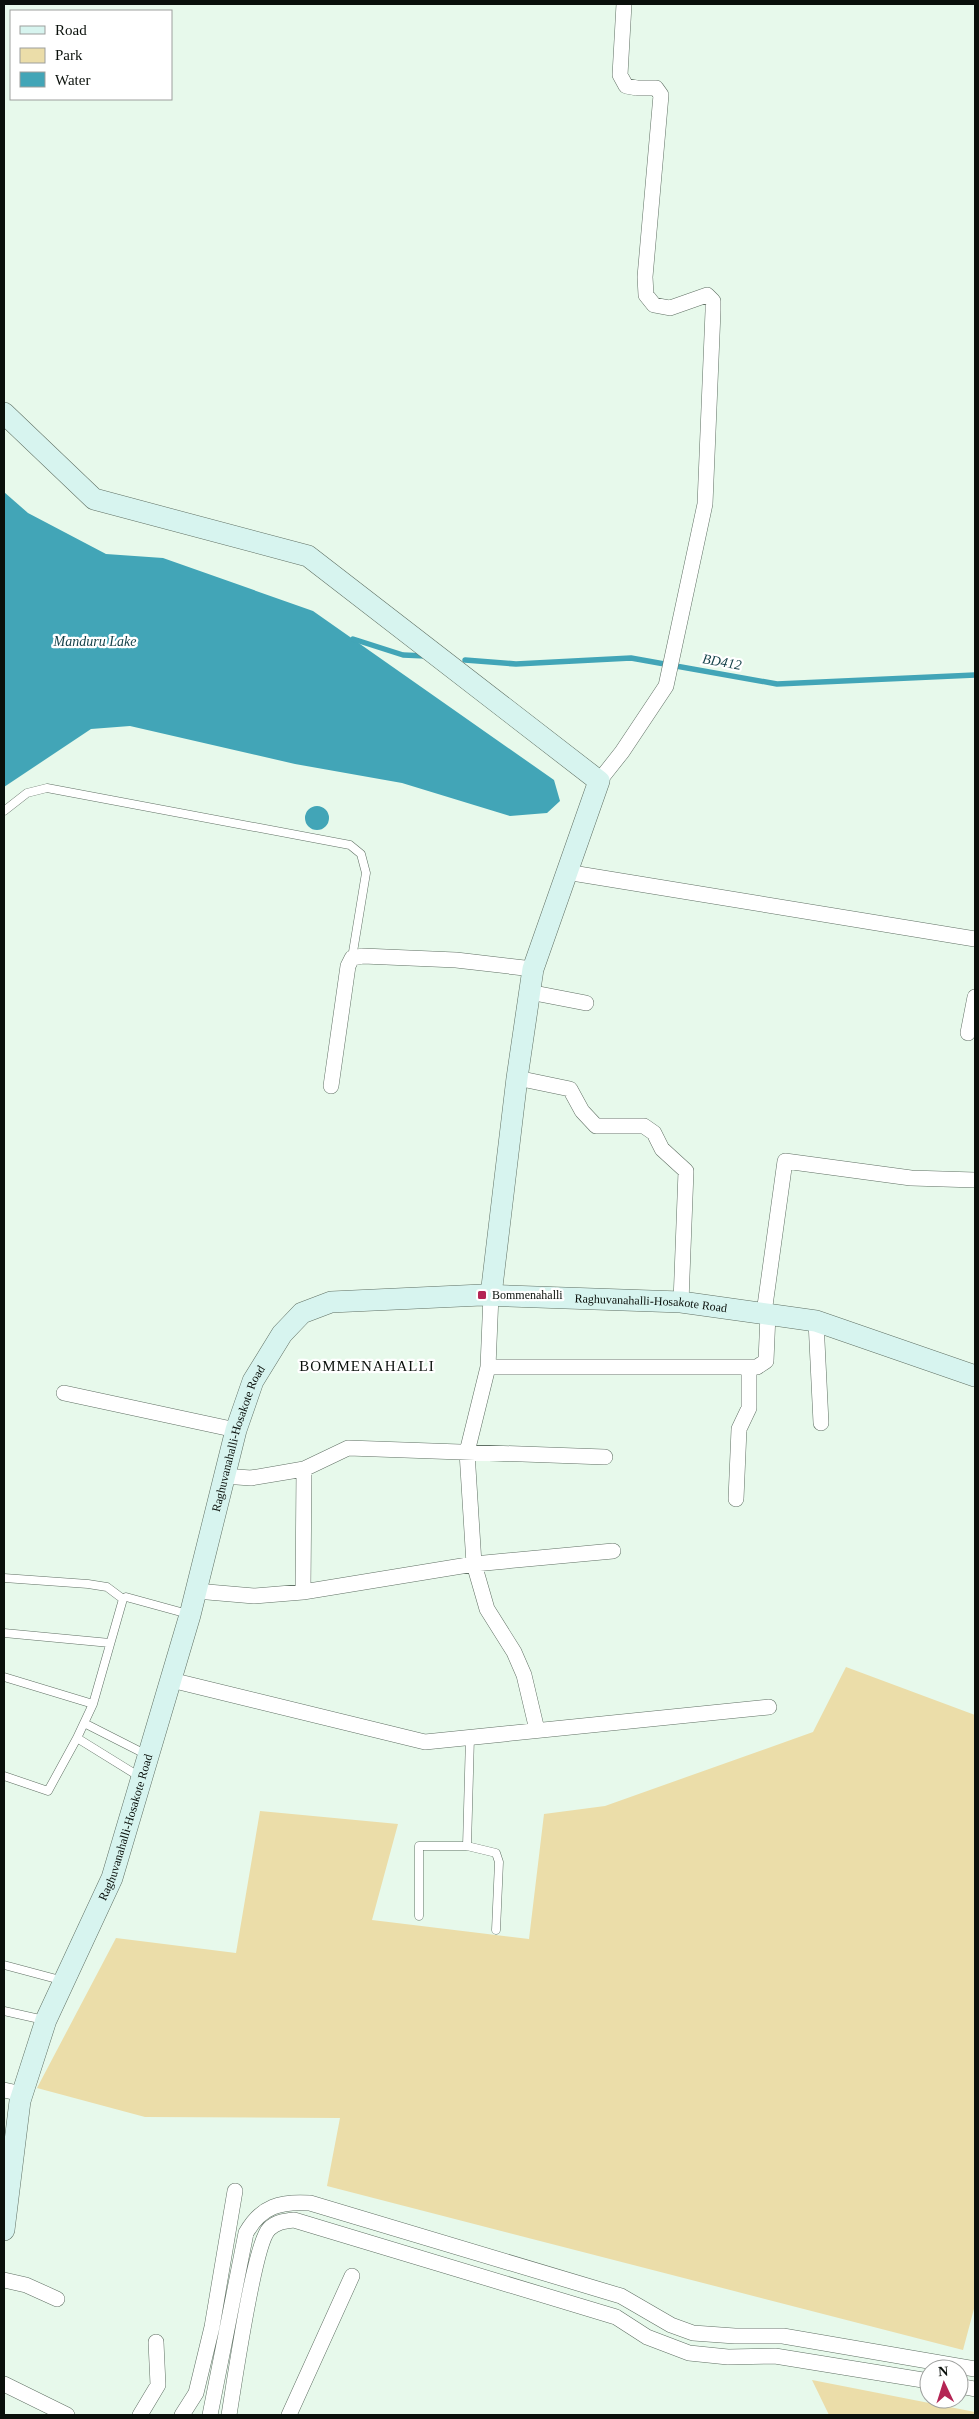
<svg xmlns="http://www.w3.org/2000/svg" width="979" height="2419" font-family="'Times New Roman',serif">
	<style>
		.green { fill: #ebdda9 }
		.water { fill: #42a5b7 }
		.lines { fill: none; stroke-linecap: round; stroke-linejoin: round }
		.stream { stroke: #42a5b7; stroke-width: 5.5 }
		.service-casing { stroke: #607064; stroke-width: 9 }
		.minor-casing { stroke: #607064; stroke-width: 16 }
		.secondary-casing { stroke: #607064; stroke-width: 22 }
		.service { stroke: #fff; stroke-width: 8 }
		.minor { stroke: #fff; stroke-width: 15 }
		.secondary { stroke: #d7f4ef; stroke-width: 21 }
		.poi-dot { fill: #b42554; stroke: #fff; stroke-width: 2 }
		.labels { text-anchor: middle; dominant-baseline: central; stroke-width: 4.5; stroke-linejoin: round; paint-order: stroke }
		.poi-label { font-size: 12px; fill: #0a100b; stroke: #fff; text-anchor: start }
		.street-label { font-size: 12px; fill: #0a100b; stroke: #fff }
		.water-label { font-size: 14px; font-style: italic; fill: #17434b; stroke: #fff }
		.quarter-label { font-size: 15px; letter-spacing: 1px; fill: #0a100b; stroke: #fff }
	</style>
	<rect width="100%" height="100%" fill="#e7f9eb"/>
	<path class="green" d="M846,1667L975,1715V2305L963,2350L327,2186L340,2118L145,2117L37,2088L116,1938L236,1953L260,1811L398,1824L372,1920L529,1939L544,1814L605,1806L813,1732Z
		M812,2380L975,2412V2415H829Z"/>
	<path class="water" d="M4,492L28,513L106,554L163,558L313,611L554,780L560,801L547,813L510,816L402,783L295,764L130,726L91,729L4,787Z
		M305 818a12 12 0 1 1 24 0a12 12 0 1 1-24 0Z"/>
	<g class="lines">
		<path class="stream" d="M353,639L403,655L426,656
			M465,660L516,664L631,658L777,684L975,675"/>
		<defs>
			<path id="service" d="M4,811L27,793L47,788L350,845L361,854L366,873L352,958
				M4,1578L88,1584L107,1587L123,1599
				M4,1633L110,1643
				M4,1677L93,1704
				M84,1723L147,1755
				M77,1738L93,1704L123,1599L126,1597L188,1614
				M4,1776L48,1791L77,1738L140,1777
				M467,1846L470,1737
				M419,1916V1846H467L496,1853L499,1862L496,1930
				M4,1965L64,1981
				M4,2011L44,2020"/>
			<path id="minor" d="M599,781L622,752L666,686L705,504L713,311V301L707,295L670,308L654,305L646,295L645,277L661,95L656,88H637L626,86L620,75L624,4
				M566,872L975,939
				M529,992L586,1003
				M968,1033L975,997
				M517,1078L570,1089L582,1111L596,1126H644L654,1133L662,1149L686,1171L681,1302
				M331,1086L348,966L352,958L363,956L456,960L533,969
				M491,1295L488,1367L467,1452L474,1564L487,1609L514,1652L524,1675L537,1730
				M764,1313L785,1161L911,1178L975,1180
				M816,1321L821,1423
				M488,1367H757L766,1361L768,1314
				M64,1393L236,1430
				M223,1476L251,1478L304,1469L348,1448L605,1457
				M736,1499L739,1429L749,1408V1368
				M196,1591L254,1596L303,1592L474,1564L613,1551
				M303,1592L304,1469
				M171,1680L425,1742L769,1707
				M4,2090L22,2094
				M4,2280L26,2285L57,2299
				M4,2384L67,2415
				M959,2386L975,2389
				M140,2415L158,2385L156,2342
				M182,2415L196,2393L212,2327L235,2191
				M210,2415L246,2233C261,2206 281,2201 310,2203L621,2296L671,2325L693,2333L735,2336H783L975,2369
				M229,2415C234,2385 254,2244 269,2229C276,2222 284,2221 294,2220L616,2317L647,2337L689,2353L728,2357L775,2356L929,2381
				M289,2415L352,2276"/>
			<g id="secondary">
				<path d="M4,413L94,499L308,556L599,781L533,969L517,1078L491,1295"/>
				<path id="s1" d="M4,2230L20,2101L46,2020L112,1878L190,1615L236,1430L253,1381L282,1334L302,1313L331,1302L482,1295L681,1302L816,1321L975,1376"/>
			</g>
		</defs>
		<use href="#service" class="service-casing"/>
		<use href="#minor" class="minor-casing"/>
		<use href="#secondary" class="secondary-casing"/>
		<use href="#service" class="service"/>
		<use href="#minor" class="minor"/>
		<use href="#secondary" class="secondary"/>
	</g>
	<rect class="poi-dot" x="477" y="1290" width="10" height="10" rx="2.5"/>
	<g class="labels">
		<g class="poi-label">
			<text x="492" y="1295">Bommenahalli</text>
		</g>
		<g class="street-label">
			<text stroke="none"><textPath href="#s1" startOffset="1324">Raghuvanahalli-Hosakote Road</textPath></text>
			<text stroke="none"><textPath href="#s1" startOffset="829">Raghuvanahalli-Hosakote Road</textPath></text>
			<text stroke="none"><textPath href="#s1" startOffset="424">Raghuvanahalli-Hosakote Road</textPath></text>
		</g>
		<g class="water-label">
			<text x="95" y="641">Manduru Lake</text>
			<text transform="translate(722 662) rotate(10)">BD412</text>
		</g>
		<g class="quarter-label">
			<text x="367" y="1366">BOMMENAHALLI</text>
		</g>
	</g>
	<rect width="979" height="2419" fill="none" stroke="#0a100b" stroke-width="10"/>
	<rect x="10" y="10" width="162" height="90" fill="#ffffff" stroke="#9d9f9d"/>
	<rect x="20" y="26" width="25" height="8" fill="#d7f4ef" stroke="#9d9f9d"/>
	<text x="55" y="35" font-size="15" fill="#0a100b">Road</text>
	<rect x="20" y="48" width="25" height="15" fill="#ebdda9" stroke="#9d9f9d"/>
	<text x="55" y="60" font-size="15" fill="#0a100b">Park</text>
	<rect x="20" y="72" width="25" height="15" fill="#42a5b7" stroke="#9d9f9d"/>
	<text x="55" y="85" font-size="15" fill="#0a100b">Water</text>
	<g transform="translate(944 2384) rotate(356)"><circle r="24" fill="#ffffff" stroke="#9d9f9d"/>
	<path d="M0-4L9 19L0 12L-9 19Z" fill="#b42554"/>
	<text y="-8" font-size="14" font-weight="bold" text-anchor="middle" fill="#0a100b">N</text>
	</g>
</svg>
